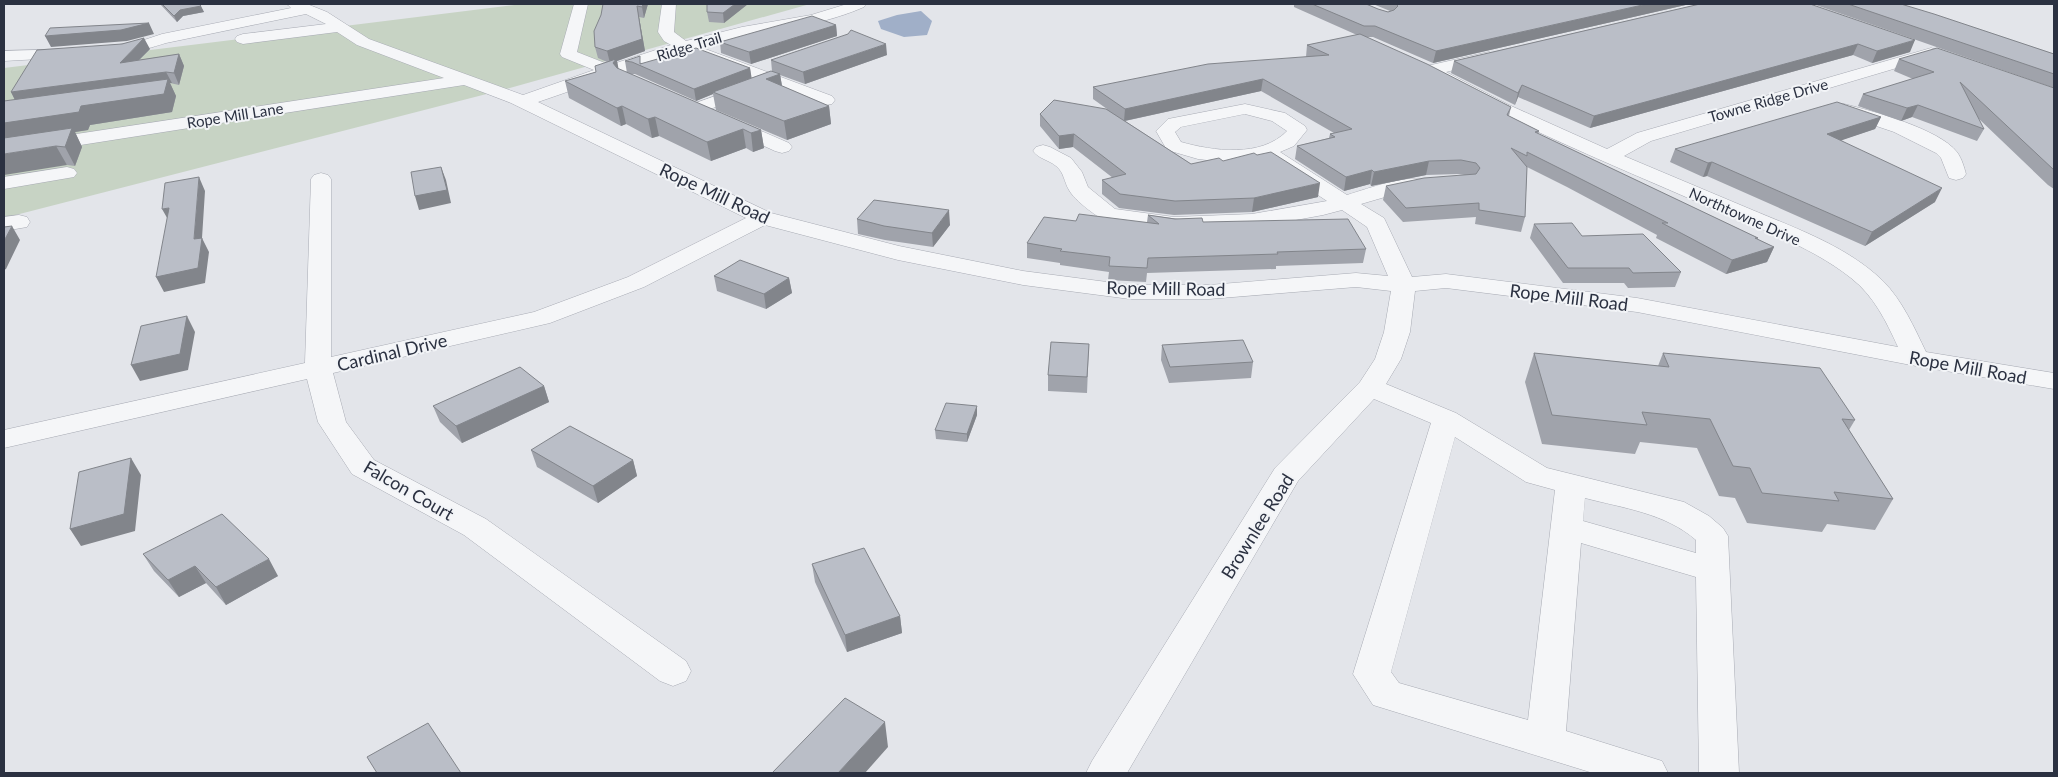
<svg xmlns="http://www.w3.org/2000/svg" width="2058" height="777" font-family="Lato,sans-serif">
	<style>
		.green { fill: #c7d3c4 }
		.water { fill: #a0afc8 }
		.lines { fill: none; stroke-linecap: round; stroke-linejoin: round }
		.minor-casing { stroke: #a8abb4; stroke-width: 1 }
		.minor { fill: #f5f6f8; fill-rule: evenodd }
		.wall { fill: #a0a3ab }
		.shaded-wall { fill: #82858b }
		.building { fill: #babec7; stroke: #82858b }
		.labels { text-anchor: middle; dominant-baseline: central; stroke-width: 4; stroke-linejoin: round; paint-order: stroke }
		.far-street-label { font-size: 15px; fill: #2b3141; stroke: #f2f4f7 }
		.street-label { font-size: 18px; fill: #2b3141; stroke: #f2f4f7 }
	</style>
	<rect width="100%" height="100%" fill="#e3e5ea"/>
	<path class="green" d="M523,4H810L506,89L4,218V68Z"/>
	<path class="water" d="M921,11L932,21L927,35L904,37L881,29L878,21L897,15Z"/>
	<g class="lines">
		<defs>
			<path id="minor" d="M287,4H307L327,12L369,39L523,95L594,70L562,57L560,54L574,4H588L577,52L610,65L671,45L664,41L658,32L662,4H676L674,32L686,41L742,27L811,15L847,4H866L864,7C812,30 754,31 700,47L832,96L835,100L832,104L826,105L820,104L683,52L538,102L771,213L899,246L1023,271L1130,285H1209L1356,273L1388,276L1367,227L1342,210L1323,215L1252,228L1174,231L1109,222C1099,219 1074,200 1069,190C1064,182 1064,172 1056,166C1049,160 1039,159 1033,151L1036,147L1043,145L1050,147L1071,158L1082,172L1088,187L1115,209L1174,217L1252,214L1327,201L1262,158L1233,163L1198,159L1167,150L1156,131L1168,119L1245,104L1285,113L1305,126L1307,130L1294,146L1280,152L1347,195C1370,188 1407,174 1430,180L1433,184L1430,188L1392,195L1361,204L1384,218L1412,277L1446,274L1637,298L1898,347C1886,321 1874,296 1851,278C1808,244 1752,226 1702,204C1608,163 1514,125 1425,74L1423,70L1425,66L1431,65L1489,52L1495,54L1497,57L1495,60L1446,72L1509,105L1607,149L1637,133L1931,48L1937,50L1939,53L1937,56L1651,141L1624,156C1666,174 1708,191 1750,209C1795,228 1847,246 1883,281C1902,300 1914,327 1926,352L2054,373V389L1916,366L1637,312L1446,288L1415,291L1410,332L1401,359L1386,384L1456,413L1547,468L1684,502L1709,516L1723,528L1728,536L1739,773H1699L1696,577L1581,543L1566,731L1662,761L1668,773H1593L1373,705L1353,674L1431,423L1374,399L1298,481L1127,773H1086L1092,761L1275,468L1360,382L1375,359L1384,332L1391,291L1356,287L1209,299H1130L1023,285L898,260L765,225L644,287L550,323L333,373L346,422L374,460L486,519L686,661L691,671L686,681L673,686L660,681L464,535L352,474L318,422L307,379L4,448V430L305,363L311,179L314,175L321,173L328,175L331,179V357L534,312L628,277L746,218L511,103L464,85L4,157V145L444,78L357,45L337,32L243,44L237,42L235,39L237,36L243,34L326,24L306,14L166,43C149,48 121,58 104,53L102,50L104,47L141,41L162,34L291,8ZM1245,114L1272,121L1287,131C1261,158 1213,151 1181,142L1175,132L1181,127ZM1455,437L1526,482L1555,490L1528,720L1399,683L1391,672ZM1585,498C1623,508 1665,513 1696,540V553L1583,521Z
				M70,49L76,51L78,54L76,57L4,61V51Z
				M749,84L755,85L758,89L755,93L696,114L690,113L687,109L690,105Z
				M1844,104C1873,111 1939,129 1957,152C1962,159 1964,167 1966,174L1963,178L1956,180L1949,178L1941,158L1936,153L1894,132L1838,113L1835,109L1838,105Z
				M729,117L789,143L792,147L789,151L782,153L775,151L722,127L720,123L722,119Z
				M67,167L74,169L77,173L74,177L4,189V177Z
				M19,215L27,217L30,222L27,227L4,231V217Z"/>
		</defs>
		<use href="#minor" class="minor-casing"/>
		<use href="#minor" class="minor"/>
	</g>
	<path class="wall" d="M160,4H199L204,12L183,16L177,22Z
		M648,4L644,18L639,17L645,51L617,61L618,69L627,73L625,61L642,63L750,68L751,78L772,71L771,60L887,55L805,84L780,75L782,86L829,106L831,124L787,140L716,110L713,94L696,101L635,74H629L761,130L764,148L753,152L746,148L711,161L659,136L652,138L626,124L621,126L569,98L565,81L596,72L607,62L598,58L595,47L601,15Z
		M748,4L724,23L709,22L707,12Z
		M1294,4H1366L1378,9L1388,12L1390,11L1373,4H1690L1433,63L1373,37H1367L1511,107L1509,116L1539,131L1538,134L1758,238L1757,239L1774,247L1767,262L1726,274L1656,238L1657,235L1567,187L1527,167L1525,217L1521,232L1475,224L1476,217L1403,222L1383,200L1386,186L1465,175L1458,174L1426,175L1371,186L1370,184L1344,191L1295,159L1297,146L1329,138L1330,134L1334,133L1261,91L1125,121L1191,164L1223,161L1318,197L1252,212L1174,215L1119,208L1102,194V180L1113,178L1073,147L1059,149L1040,126V114L1107,109L1093,99V87L1306,57L1307,45L1357,35L1294,7Z
		M1700,4L1910,52L1872,63L1853,55L1590,128L1518,97L1515,105L1451,73L1454,61Z
		M1813,4H1901L2054,54V88Z
		M836,25L837,36L751,64L721,53L720,42Z
		M150,49L139,60L179,54L184,66L179,85L170,83L176,96L172,112L90,125L88,130L75,132L82,147L75,166L67,165L15,100L11,92Z
		M1899,59L2054,88V189L2048,185L1978,118L1984,129L1977,141L1912,117L1901,121L1858,106L1863,94L1913,79L1894,71Z
		M1881,117L1875,129L1841,140L1935,202L1865,246L1707,176L1703,177L1670,162L1675,149Z
		M1148,215L1203,222L1366,249L1363,263L1276,266V269L1147,273L1146,282L1108,280L1109,272L1060,265V263L1027,258V243L1076,221L1147,222Z
		M857,219L950,225L933,247L885,240L858,234Z
		M1534,224L1582,236L1681,272L1675,287L1628,288L1624,283H1563L1530,238Z
		M714,276L789,278L792,293L766,309L717,291Z
		M1089,344L1087,393L1048,391V375Z
		M1162,345L1253,362L1251,378L1169,383L1161,360Z
		M1534,353L1658,366L1663,353L1855,420L1849,430L1893,499L1875,530L1827,524L1822,532L1747,523L1735,498L1719,496L1697,448L1640,442L1635,454L1542,444L1525,382Z
		M544,386L549,402L462,443L440,422L433,406Z
		M977,406V415L967,442L936,439L935,430Z
		M531,450L633,460L637,476L598,503L537,467Z
		M143,554L278,576L226,605L206,583L179,597L154,571Z
		M812,564L900,616L902,633L847,652L815,582Z"/>
	<path class="shaded-wall" d="M643,4H648L644,18L642,7Z
		M735,4H748L724,23L723,13Z
		M1647,4H1690L1433,63L1436,51Z
		M201,6L204,12L183,16L177,22L174,16L180,10Z
		M637,6L645,51L617,61L620,76L610,63L607,51Z
		M149,23L154,34L127,41L51,47L45,36Z
		M836,25L837,36L751,64L749,52Z
		M144,38L150,49L125,74L120,63Z
		M1915,40L1910,52L1872,63L1877,51Z
		M886,44L887,55L805,84L803,72Z
		M1858,44L1853,55L1590,128L1594,116Z
		M179,54L184,66L179,85L174,73Z
		M750,68L752,80L713,92V94L696,101L694,89Z
		M166,72L172,83H170L176,96L172,112L90,125L88,130L75,132L82,147L75,166L65,147L4,143V123L17,104L11,92Z
		M780,74L783,92L766,79Z
		M1263,79L1261,91L1124,121L1125,109Z
		M1522,85L1518,97L1515,105L1518,93Z
		M1918,105L1912,117L1901,121L1907,108Z
		M622,106L626,124L621,126L617,108Z
		M829,106L831,124L787,140L784,121Z
		M655,117L659,136L652,138L648,119Z
		M1881,117L1875,129L1822,147L1827,134Z
		M743,129L746,148L711,161L707,142Z
		M761,130L764,148L753,152L751,133Z
		M1074,134L1073,147L1059,149V136Z
		M56,146L67,165L4,175V154Z
		M1429,161L1426,175L1371,186L1374,172Z
		M1712,162L1707,176L1703,177L1708,163Z
		M441,167L446,180L451,203L419,210L415,196Z
		M1372,170L1370,184L1344,191L1346,177Z
		M199,177L205,191L202,238L209,252L205,283L164,292L156,277L194,239Z
		M1320,183L1318,197L1252,212L1254,198Z
		M1942,188L1935,202L1865,246L1872,232Z
		M169,208L170,223L162,209Z
		M949,210L950,225L933,247L932,233Z
		M12,226L20,240L6,269L4,270V241Z
		M1774,247L1767,262L1726,274L1732,260Z
		M789,278L792,293L766,309L764,294Z
		M187,316L195,332L188,370L140,381L131,365Z
		M544,386L549,402L462,443L456,426Z
		M977,406V415L967,442V434Z
		M131,458L141,475L135,531L81,546L70,529Z
		M633,460L637,476L598,503L593,486Z
		M269,559L278,576L226,605L216,587Z
		M195,566L206,583L179,597L168,580Z
		M900,616L902,633L847,652L845,635Z
		M885,722L888,747L865,773H838Z"/>
	<path class="building" d="M162,4H199L201,6L180,10L174,16Z
		M603,4H643L642,7L637,6L642,39L607,51L595,47L594,31L601,15Z
		M707,4H735L723,13L707,12Z
		M1312,4H1366L1378,9L1388,12L1394,10L1398,6L1396,4H1647L1436,51L1375,26H1364Z
		M1700,4H1810L1915,40L1877,51L1858,44L1594,116L1522,85L1518,93L1454,61Z
		M1848,4H1901L1934,14L2054,54V74Z
		M812,16L836,25L749,52L720,42Z
		M149,23L121,30L45,36L50,28Z
		M851,30L886,44L803,72L771,60L848,34Z
		M1360,34L1427,64L1511,107L1507,115L1539,131L1535,132L1758,238H1755L1774,247L1732,260L1662,223H1668L1571,174L1527,152V156L1511,148L1527,167L1525,217L1479,210V203L1406,208L1386,186L1424,178L1476,174L1480,168L1476,163L1461,160L1429,161L1374,172L1372,170L1346,177L1297,146L1335,137L1330,134L1352,129L1263,79L1125,109L1093,87L1208,64L1329,55L1307,45Z
		M144,38L120,63L179,54L174,73L166,72L11,92L37,50L122,44Z
		M696,48L750,68L694,89L632,62L625,61L640,56V64Z
		M1937,48L2054,88V170L1960,82L1984,129L1918,105L1907,108L1863,94L1934,72L1899,59Z
		M616,59L613,63L617,68L761,130L751,133L743,129L707,142L655,117L648,119L622,106L617,108L565,81L596,72L595,66Z
		M771,71L780,74L766,79L829,106L784,121L713,92Z
		M168,79L164,94L81,106L79,112L4,123V101Z
		M1054,100L1106,109L1191,164L1219,158L1223,161L1254,153L1257,155L1271,152L1320,183L1254,198L1175,201L1120,194L1102,180L1126,174L1074,134L1059,136L1040,114Z
		M1837,102L1881,117L1827,134L1942,188L1872,232L1712,162L1708,163L1675,149Z
		M72,128L65,147L56,146L4,154V138Z
		M441,167L447,190L415,196L411,172Z
		M199,177L194,239L202,238L198,268L156,277L169,208L162,209L165,183Z
		M874,200L949,210L932,233L884,226L857,219Z
		M1079,214L1159,224L1148,215L1175,219L1202,218L1203,222L1348,219L1366,249L1277,252L1278,254L1148,258L1147,268L1109,266L1110,257L1060,251L1062,249L1027,243L1044,217L1076,221Z
		M1572,223L1582,236L1643,234L1681,272L1633,273L1629,268H1568L1534,224Z
		M12,226L4,241V227Z
		M740,260L789,278L764,294L714,276Z
		M187,316L180,354L131,365L141,326Z
		M1243,340L1253,362L1170,367L1162,345Z
		M1051,342L1089,344L1087,377L1048,375Z
		M1534,353L1669,367L1663,353L1820,368L1855,420L1842,419L1893,499L1834,492L1839,501L1762,493L1750,468L1733,466L1710,419L1642,412L1647,425L1552,415Z
		M520,367L544,386L456,426L433,406Z
		M946,403L977,406L967,434L935,430Z
		M570,426L633,460L593,486L531,450Z
		M131,458L124,514L70,529L79,472Z
		M222,514L269,559L216,587L195,566L168,580L143,554Z
		M864,548L900,616L845,635L812,564Z
		M845,698L885,722L838,773H772Z
		M428,723L461,773H377L367,757Z"/>
	<g class="labels">
		<g class="far-street-label">
			<text transform="translate(689 46) rotate(-17)">Ridge Trail</text>
			<text transform="translate(1768 100) rotate(-16)">Towne Ridge Drive</text>
			<text transform="translate(235 115) rotate(-9)">Rope Mill Lane</text>
			<text transform="translate(1745 216) rotate(24)">Northtowne Drive</text>
		</g>
		<g class="street-label">
			<text transform="translate(715 193) rotate(25)">Rope Mill Road</text>
			<text transform="translate(1166 288) rotate(1)">Rope Mill Road</text>
			<text transform="translate(1569 297) rotate(7)">Rope Mill Road</text>
			<text transform="translate(392 352) rotate(-13)">Cardinal Drive</text>
			<text transform="translate(1968 367) rotate(10)">Rope Mill Road</text>
			<text transform="translate(409 490) rotate(30)">Falcon Court</text>
			<text transform="translate(1257 526) rotate(-58)">Brownlee Road</text>
		</g>
	</g>
	<rect width="2058" height="777" fill="none" stroke="#2b3141" stroke-width="10"/>
</svg>
